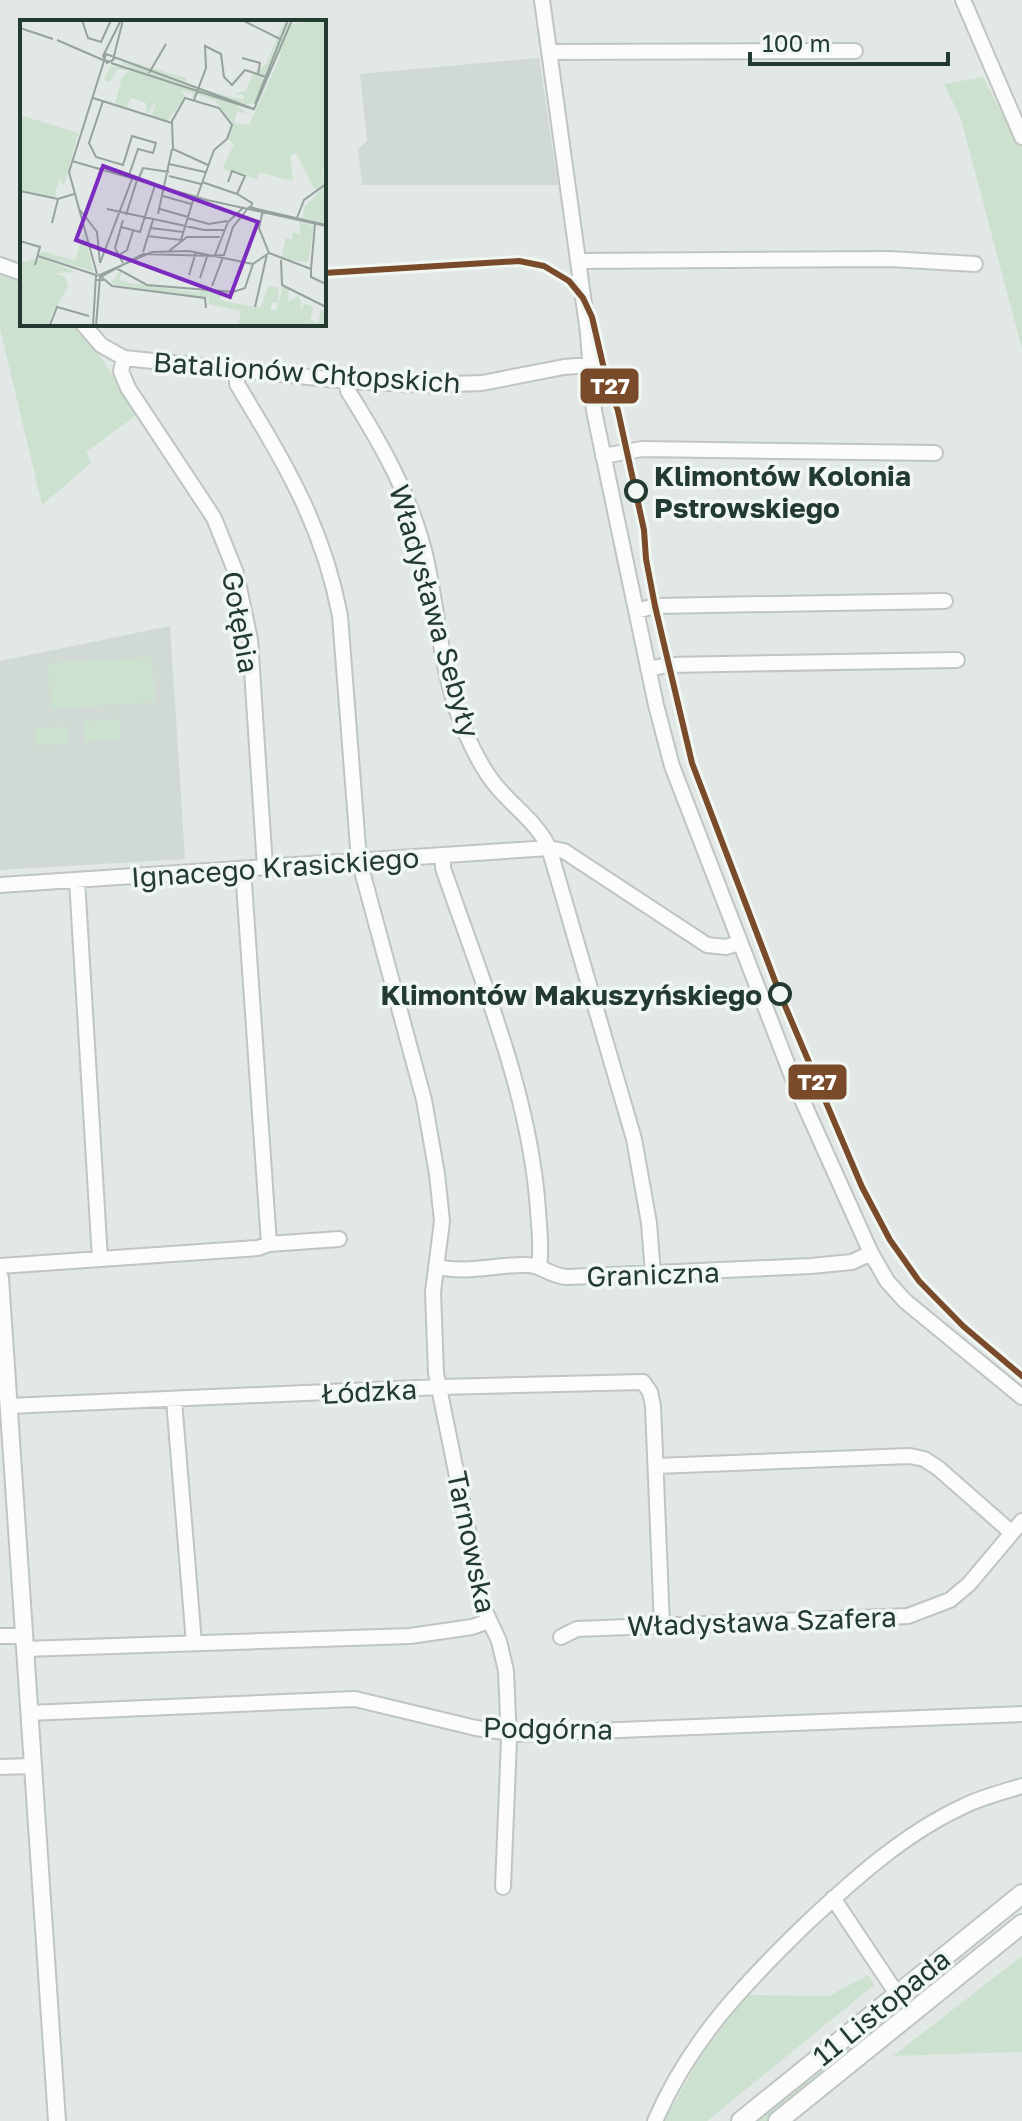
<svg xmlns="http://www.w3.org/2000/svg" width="1022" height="2121" font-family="'Golos Text',sans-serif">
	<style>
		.built { fill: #d1d9d4 }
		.green { fill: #cce1d0 }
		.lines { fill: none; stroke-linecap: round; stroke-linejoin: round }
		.minor-casing { stroke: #bfc5c2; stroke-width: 18 }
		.tertiary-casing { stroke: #bfc5c2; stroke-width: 20 }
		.secondary-casing { stroke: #bfc6c2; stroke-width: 22 }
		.minor { stroke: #fbfcfb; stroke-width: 14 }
		.tertiary { stroke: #fbfcfb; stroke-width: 16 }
		.secondary { stroke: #fbfcfb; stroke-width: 18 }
		.tram-1-casing { stroke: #f1f7f3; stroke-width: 12 }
		.tram-1 { stroke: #7a4b2a; stroke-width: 6 }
		.stop-dot { fill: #f1f7f3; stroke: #223a30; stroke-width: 4 }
		.labels { text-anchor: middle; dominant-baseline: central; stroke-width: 7; stroke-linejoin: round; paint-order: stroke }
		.street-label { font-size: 28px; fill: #223a30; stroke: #f1f7f3 }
		.stop-label { font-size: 28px; font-weight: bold; fill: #223a30; stroke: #f1f7f3; text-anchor: start }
		.inset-road { fill: none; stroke: #95a29d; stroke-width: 2 }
		.view { fill: #7b2cbf; fill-opacity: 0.15; stroke: #7b2cbf; stroke-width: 4 }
		.inset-edge { fill: none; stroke: #223a30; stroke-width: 4 }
		.line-badge { stroke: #f1f7f3; stroke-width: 3 }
		.badge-label { font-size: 22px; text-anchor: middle; font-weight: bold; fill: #fff }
	</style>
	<rect width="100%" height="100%" fill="#e2e8e5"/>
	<path class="built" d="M539,58L558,185H362L358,149L367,141L360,74Z
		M170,626L185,859L0,870V661Z"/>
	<path class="green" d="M983,77L1017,143H1022V349L961,119L944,84Z
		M0,272L22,281V324H74L97,352L138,414L86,452L91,463L42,505L0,328Z
		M152,657L155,702L51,709L48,663Z
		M119,719L121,739L84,742L83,722Z
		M67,726L68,743L35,746L34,729Z
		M1022,1956V2052L893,2056Z
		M868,1975L874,1985L707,2121H664L701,2056L747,1995L829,1996Z
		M874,2022L880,2030L767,2121H752Z"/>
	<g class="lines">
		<defs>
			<path id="minor" d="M542,0L588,333L594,411L656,705L672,766L795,1084L871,1253L887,1281L905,1301L1022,1397
				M963,0L1022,137
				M549,52L855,51
				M578,261L889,259L975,264
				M0,265L22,273
				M83,324L101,345L124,358L348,381L427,385L482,383L564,367L590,365
				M124,358L121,371L128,388L214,518L236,573L250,640L265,867
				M237,369V384C284,462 323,525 340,616L359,860L424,1100L437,1174L442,1221L433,1292L436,1373L484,1609L499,1641L506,1671L509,1740L503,1887
				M348,381V391C382,445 413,499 427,563C438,616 442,674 462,724C471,746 482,770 498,788C515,808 538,824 549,848L564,851L707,945L726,947L739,943
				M603,456L642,449L935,453
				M636,611L655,606L945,601
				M648,669L668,665L957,660
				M443,855V868C481,979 530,1093 538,1210C539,1229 542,1247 539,1266
				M243,869L269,1244
				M77,880L100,1259
				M0,885L549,848L634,1139L649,1223L653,1274
				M0,1266L258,1248L269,1244L339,1239
				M438,1267C468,1274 497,1264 527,1265C543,1265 551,1277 568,1277L811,1266L852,1262L871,1253
				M174,1400L194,1643
				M9,1406L440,1387L643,1382L650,1392L653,1406L662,1625
				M656,1466L910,1456L924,1459L938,1468L1012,1533
				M0,1636H24
				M561,1637L577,1629L908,1616L950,1600L969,1584L1022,1521
				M25,1649L410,1636L472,1627L489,1621
				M29,1713L355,1699L476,1728L518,1734L1022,1714
				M0,1767L32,1766
				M833,1898L897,1994
				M655,2121C690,2040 745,1983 807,1923C854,1879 905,1833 964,1806C982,1797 1003,1792 1022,1786"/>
			<path id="tertiary" d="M0,1278L57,2121"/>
			<path id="secondary" d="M741,2121L1022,1894
				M778,2121L1022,1924"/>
		</defs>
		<use href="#minor" class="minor-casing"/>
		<use href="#tertiary" class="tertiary-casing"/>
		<use href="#secondary" class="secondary-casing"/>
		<use href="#minor" class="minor"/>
		<use href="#tertiary" class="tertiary"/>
		<use href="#secondary" class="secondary"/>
		<defs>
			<path id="tram-1" d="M324,273L519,261L544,266L569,281L583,298L592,317L604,369L618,411L644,530L646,559L655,606L692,763L780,994L862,1187L890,1240L919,1281L963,1326L1022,1376"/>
		</defs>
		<use href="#tram-1" class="tram-1-casing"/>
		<use href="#tram-1" class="tram-1"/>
	</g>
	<g class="stop-dot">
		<circle cx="636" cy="491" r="10"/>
		<circle cx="780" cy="994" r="10"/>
	</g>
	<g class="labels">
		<g class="street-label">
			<text transform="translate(307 372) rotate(4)">Batalionów Chłopskich</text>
			<text transform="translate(435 611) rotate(74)">Władysława Sebyły</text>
			<text transform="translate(241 622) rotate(80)">Gołębia</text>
			<text transform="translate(275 867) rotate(-4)">Ignacego Krasickiego</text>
			<text transform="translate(653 1274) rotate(-2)">Graniczna</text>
			<text transform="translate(369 1391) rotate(-3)">Łódzka</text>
			<text transform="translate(472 1542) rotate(78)">Tarnowska</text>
			<text transform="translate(762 1621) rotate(-2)">Władysława Szafera</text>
			<text transform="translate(548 1728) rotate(1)">Podgórna</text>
			<text transform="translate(881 2007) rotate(-39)">11 Listopada</text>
		</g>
		<g class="stop-label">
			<text x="654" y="475">Klimontów Kolonia<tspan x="654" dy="32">Pstrowskiego</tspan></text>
			<text x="762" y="994" text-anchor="end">Klimontów Makuszyńskiego</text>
		</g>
	</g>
	<g transform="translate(20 20)">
		<rect width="306" height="306" fill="#e2e8e5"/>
		<path d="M265,0L270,4L306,0V144L302,152L306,174L294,168L276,133L270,136L273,161L241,153V149L237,159L202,149L214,124L208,119L212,104L195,80L179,75L172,78L173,73L160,70L166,77L147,101L132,96L136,81L127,94L126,83L111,78L107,87L95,84L102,57L109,51L97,49L90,62L84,60L90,47H110L102,44L104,40L166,58L167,62H157L223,80L224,75L213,74L226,70L233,54L246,44ZM257,33L261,35L229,105L214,103L217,91L228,94L217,86L235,83L240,76L236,87ZM0,95L58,113L44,166L40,158L34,178L0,170ZM300,171L306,176V204L283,198L284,187ZM279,202L294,206L288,242L261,240L266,218L272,219L273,212L281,215ZM64,213L73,251L20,236L21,231L55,240ZM20,237L55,252L35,253L45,257L48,267L30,297L31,304L39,306H0V243ZM99,251H102L99,260L109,263L175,272L206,269L199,280L234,287H241L248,266L259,268L257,283L252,282L250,289L256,291L263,266L269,269L268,282L278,276L281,281L280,290L285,284L293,286L290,301L298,303L301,289L306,292V306H218L221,291L189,284V278L91,264Z" fill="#cce1d0" fill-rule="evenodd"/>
		<path class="inset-road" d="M62,0L68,18L81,22L91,0M101,0L83,36L87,43L93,40L103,0M222,0L260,19M0,8L33,19M37,20L83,40M222,38L240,43L238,54M90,42L84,40L86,34L234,89L272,0M91,43L233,89M129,53L146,24M73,78L152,103M174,80L186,48L185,26L201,34L204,57L212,65L225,50L246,57M83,81L69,123L76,137L103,145L112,116L136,123L133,133L118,129L108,158M235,84L268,0M52,141L187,180L306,206M149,144L185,152M149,156L181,164M118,160L123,148L149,152M182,162L217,174L232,183L231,187M208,162L212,151L225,156L217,174M0,171L38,179L54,174M143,176L171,184M177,177L194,130L207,119L212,105L199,88L165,78L152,101L153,129L188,145M87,189L184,210H204M140,189L168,197M60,190L77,212L80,243M243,190L239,208L249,233L291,249V257L306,264M138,194L152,129M106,195L117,160M167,198L189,204L207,201M277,198L284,180L306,164M32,203L38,179M101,207L120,212L135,165M131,208L163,212M127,216L161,220L174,177M0,221L20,227L15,245M149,231L167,217H200M123,232L133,200M99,235L107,230L113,211M195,235L208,202L224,187M18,236L76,255M187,236L204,235L213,207L229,187L306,205M261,240L262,265L306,287M80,243L112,159M103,243L95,228L103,200M96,248L127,265L213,272L225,268L233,244L249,233M291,249L295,204M77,254L49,152L84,41M82,254L132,232L169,231L233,244M169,255L176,232M180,258L188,234M84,259L92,266L185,278L186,288M192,266L203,237M235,287L247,234M30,305L37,287L69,296M18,306H44M73,306L76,256L82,254L83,260H76M76,306L80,257L123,234L195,236"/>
		<path class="view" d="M83,146L238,202L210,277L56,220Z"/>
		<rect width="306" height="306" class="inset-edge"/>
	</g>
	<g class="line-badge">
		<rect x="579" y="367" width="61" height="38" rx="8" fill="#7a4b2a"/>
		<rect x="787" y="1063" width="61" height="38" rx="8" fill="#7a4b2a"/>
	</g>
	<g class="badge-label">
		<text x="610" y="394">T27</text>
		<text x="817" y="1090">T27</text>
	</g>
	<path d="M750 52v12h198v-12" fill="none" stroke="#223a30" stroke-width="4"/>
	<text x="762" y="52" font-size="24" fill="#223a30" stroke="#f1f7f3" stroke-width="6" paint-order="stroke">100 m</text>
</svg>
